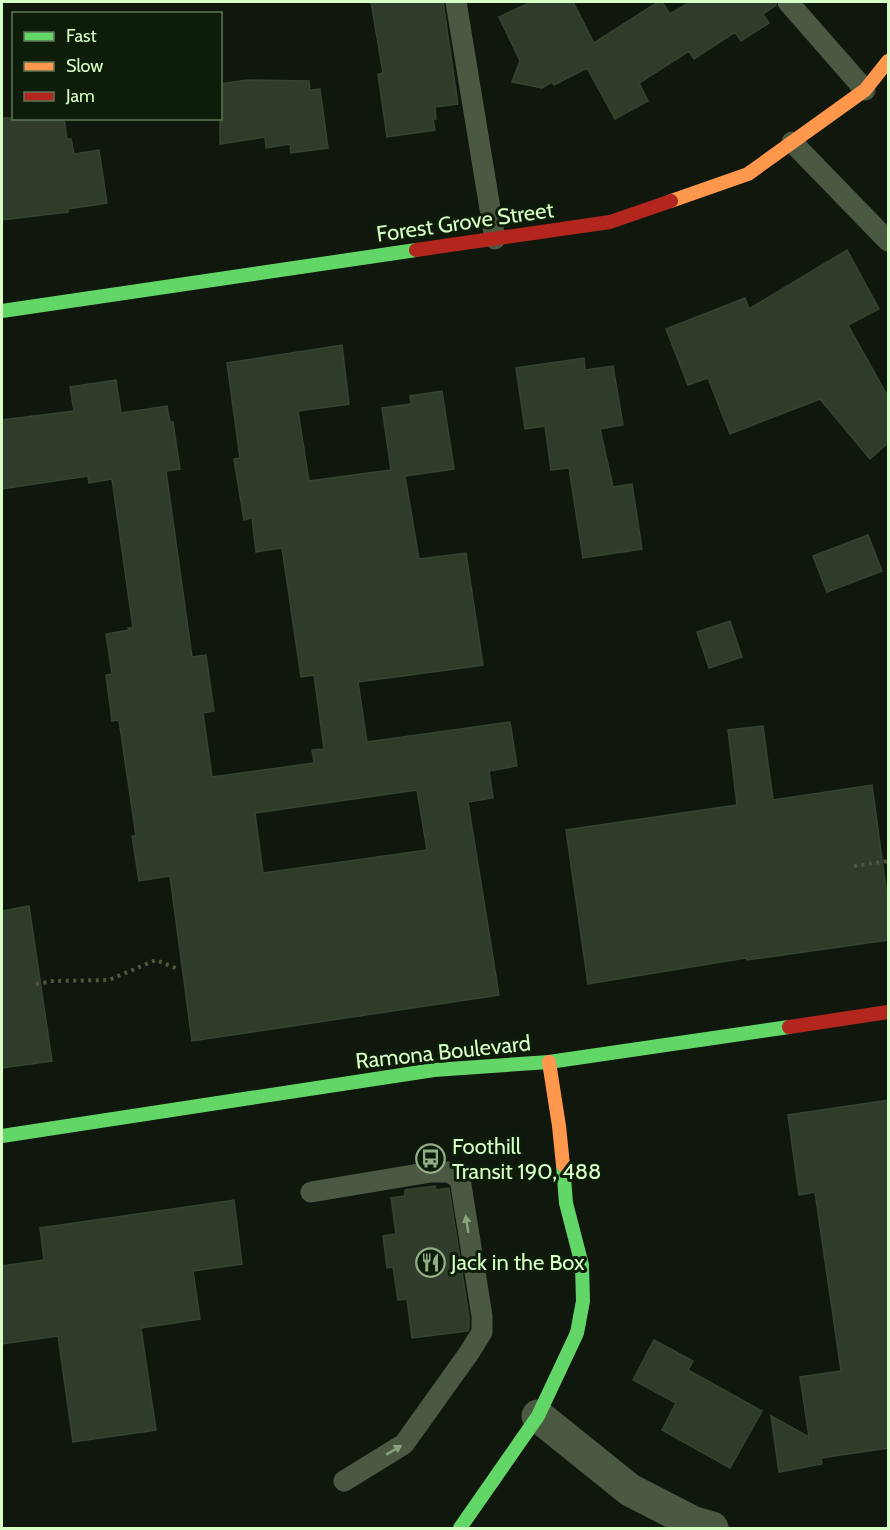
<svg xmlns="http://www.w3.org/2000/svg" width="890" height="1530" font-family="Cabin,sans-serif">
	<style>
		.building { fill: #2f3c2a; stroke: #34442f; stroke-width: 1.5; fill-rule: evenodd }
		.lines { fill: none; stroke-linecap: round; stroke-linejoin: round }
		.path { stroke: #53553d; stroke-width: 4; stroke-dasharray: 3 4.5; stroke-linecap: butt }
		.lane { stroke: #4b5942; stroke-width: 21 }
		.street { stroke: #4b5942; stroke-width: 33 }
		.fast { stroke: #63d668; stroke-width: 14 }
		.slow { stroke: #ff974d; stroke-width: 14 }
		.jam { stroke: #b3261e; stroke-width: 14 }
		.oneway { fill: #8aa47d }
		.labels { text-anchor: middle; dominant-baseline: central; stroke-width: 6; stroke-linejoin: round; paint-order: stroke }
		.street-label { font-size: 22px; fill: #d6ffc5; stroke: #0e1c0a }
		.poi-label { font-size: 22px; fill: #d6ffc5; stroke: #0e1c0a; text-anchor: start }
	</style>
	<rect width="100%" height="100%" fill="#10180e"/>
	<path class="building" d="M371,2H443L458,104L435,107L436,119H433L435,130L387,137L378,74L383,73Z
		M531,2H573L594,43L658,2H662L670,14L690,2H776V5L763,14L769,23L741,41L735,32L694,59L689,51L639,83L648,101L615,119L587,68L554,85L552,82L542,88L512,82L520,61L499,17Z
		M248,80L309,81L310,90L320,89L328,148L291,153L290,144L266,148L265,137L220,144V84Z
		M2,118H64L67,139H71L74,154L99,150L107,203L68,209V212L2,220Z
		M847,250L879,309L848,325L888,397V443L870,459L820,399L730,434L708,378L688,385L666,329L745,298L749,309Z
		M342,345L349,404L298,411L309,481L391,470L382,408L411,404L410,396L442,391L454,469L405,476L419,559L466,553L483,665L358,682L367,742L510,722L517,766L489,771L493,798L468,802L499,995L192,1041L170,876L139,881L132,836H136L119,720L112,721L106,675L112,674L106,634L129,630L128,628H133L112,479L89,483L88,476L2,489V420L74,411L70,387L116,380L121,413L167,406L170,422H173L180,469L166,471L192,657L206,655L214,711L203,713L212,777L314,763L312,750L324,749L314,675L301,677L282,548L256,552L252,518L244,520L234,459L240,458L227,363ZM417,790L427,850L263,873L255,813Z
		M584,358L585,370L613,366L623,425L600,429L613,487L632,484L642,549L583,558L569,468L551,470L545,426L525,429L516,368Z
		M868,535L882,571L827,592L813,556Z
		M730,621L742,657L709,668L697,632Z
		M763,726L773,800L872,785L888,903V940L747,960L746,958L588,984L566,830L737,805L728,730Z
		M29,906L52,1061L2,1068V911Z
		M888,1100V1448L821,1458L822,1464L779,1472L771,1416L809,1437L800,1377L841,1371L815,1192L799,1195L788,1115Z
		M435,1186L436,1190L449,1188L469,1317V1328L468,1331L412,1338L407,1299L398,1300L393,1267L387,1268L383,1236L396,1234L391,1198L405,1196V1190Z
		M234,1200L242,1264L193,1271L200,1319L141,1328L156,1430L73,1442L58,1336L2,1344V1266L44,1260L40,1228Z
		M654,1340L693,1361L688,1370L762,1411L730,1468L662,1430L676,1403L633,1380Z"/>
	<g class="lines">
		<path class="path" d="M854,866L888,861
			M36,984L53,981L109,980L156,960L178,969"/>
		<path class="lane" d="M456,2L495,239
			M788,2L865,90
			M792,142L888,241
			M311,1192L431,1172H449L460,1179L482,1316V1332L469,1353L404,1444L344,1481"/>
		<path class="street" d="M538,1416L630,1490L694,1523L712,1528"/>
		<path class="fast" d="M2,311L416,250
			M2,1136L434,1070L549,1062L789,1027
			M460,1528L538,1416L577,1333L583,1301L582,1265L566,1203L563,1165"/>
		<path class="slow" d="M671,201L748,174L865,90L888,61
			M549,1062L559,1126L563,1165"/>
		<path class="jam" d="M416,250L610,222L671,201
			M789,1027L888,1012"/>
	</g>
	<defs><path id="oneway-solid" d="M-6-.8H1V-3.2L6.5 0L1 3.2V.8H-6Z" transform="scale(1.5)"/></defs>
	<g class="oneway">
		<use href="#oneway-solid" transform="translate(467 1224) rotate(-99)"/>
		<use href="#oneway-solid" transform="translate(394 1450) rotate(-31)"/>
	</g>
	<defs>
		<symbol id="bus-ring" viewBox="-11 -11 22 22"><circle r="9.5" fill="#0e1c0a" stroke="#91ae85" stroke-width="1.5"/><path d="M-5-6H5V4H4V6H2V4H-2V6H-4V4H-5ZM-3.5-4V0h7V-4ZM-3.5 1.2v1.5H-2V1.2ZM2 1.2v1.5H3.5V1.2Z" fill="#91ae85"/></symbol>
		<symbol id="restaurant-ring" viewBox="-11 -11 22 22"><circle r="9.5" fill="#0e1c0a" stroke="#91ae85" stroke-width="1.5"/><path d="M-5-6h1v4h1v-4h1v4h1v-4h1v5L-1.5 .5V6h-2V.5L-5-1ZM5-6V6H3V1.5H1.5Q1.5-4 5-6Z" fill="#91ae85"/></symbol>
	</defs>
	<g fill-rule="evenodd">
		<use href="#bus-ring" x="414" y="1142" width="33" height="33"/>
		<use href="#restaurant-ring" x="414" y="1246" width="33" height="33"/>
	</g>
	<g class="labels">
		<g class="street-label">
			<text transform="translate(465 222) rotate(-8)">Forest Grove Street</text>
			<text transform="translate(443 1052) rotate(-6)">Ramona Boulevard</text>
		</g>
		<g class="poi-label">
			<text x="452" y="1146">Foothill<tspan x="452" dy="25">Transit 190, 488</tspan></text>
			<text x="451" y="1262">Jack in the Box</text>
		</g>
	</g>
	<rect width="890" height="1530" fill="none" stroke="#d6ffc5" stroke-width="6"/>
	<rect x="12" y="12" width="210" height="108" fill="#0e1c0a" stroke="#5e7755" stroke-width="1.5"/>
	<rect x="24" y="32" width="30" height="9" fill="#63d668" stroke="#5e7755" stroke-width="1.5"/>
	<text x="66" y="42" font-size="18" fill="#d6ffc5">Fast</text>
	<rect x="24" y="62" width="30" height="9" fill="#ff974d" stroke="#5e7755" stroke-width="1.5"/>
	<text x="66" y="72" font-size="18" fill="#d6ffc5">Slow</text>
	<rect x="24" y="92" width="30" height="9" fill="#b3261e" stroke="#5e7755" stroke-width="1.5"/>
	<text x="66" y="102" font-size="18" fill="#d6ffc5">Jam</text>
</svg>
